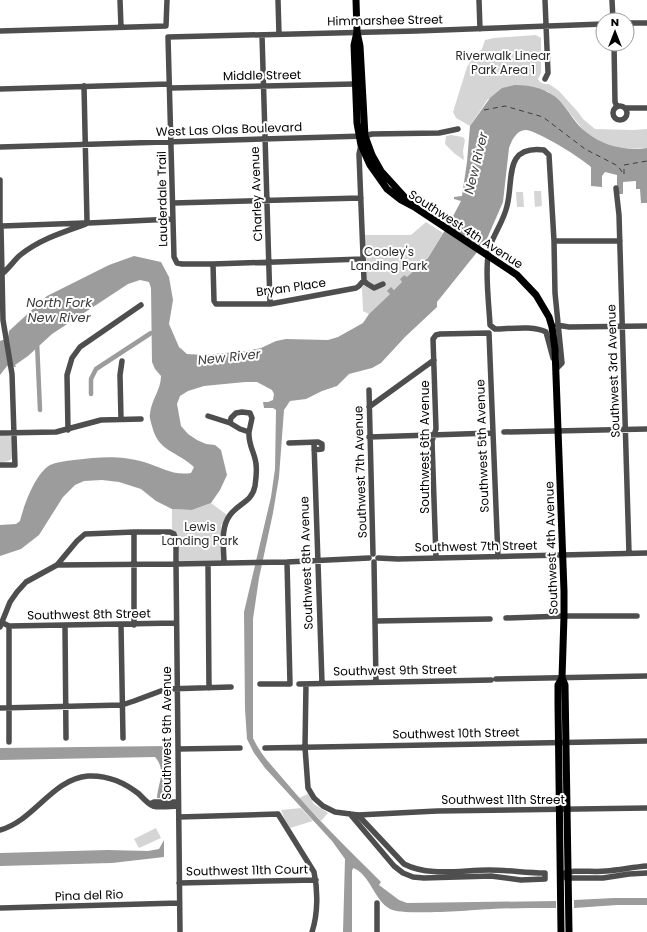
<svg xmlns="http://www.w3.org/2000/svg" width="647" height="932" font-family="Poppins,sans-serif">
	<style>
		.green { fill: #d5d5d5 }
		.water { fill: #9c9c9c }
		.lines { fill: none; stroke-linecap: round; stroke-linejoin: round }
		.canal { stroke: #9c9c9c; stroke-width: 4.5 }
		.ferry { stroke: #3d3d3d; stroke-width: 1; stroke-dasharray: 5 4; stroke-linecap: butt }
		.minor { stroke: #4e4e4e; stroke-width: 5.5 }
		.major { stroke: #000; stroke-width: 7 }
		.labels { text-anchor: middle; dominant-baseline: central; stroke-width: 4; stroke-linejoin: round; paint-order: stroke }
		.street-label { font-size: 12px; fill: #000; stroke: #fff }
		.park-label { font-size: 12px; fill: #2c2c2c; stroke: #fff }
		.water-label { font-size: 13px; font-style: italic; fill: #3d3d3d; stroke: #fff }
	</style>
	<rect width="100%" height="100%" fill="#fff"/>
	<path class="green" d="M536,35L541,38V73L538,79L540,82L544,84H549L559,91L578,112L583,119L595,129L633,130L647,129V148H617L596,140L585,132L560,101L547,91L488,99L470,126L456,118L453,112L467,67L474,56L482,49L485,40L494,38Z
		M451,135L463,137L465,140L463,151L464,160L455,154L445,144L446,136Z
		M534,191H541L542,206L535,207Z
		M516,192H523L524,207H517Z
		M426,222L443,233L428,258L407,278L404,275L400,279L403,282L394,290L391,288L388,291L390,294L369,314L363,311L362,288L365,282L364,235H411Z
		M0,434L10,435C15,441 16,456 10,460C7,462 3,462 0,462Z
		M211,503L227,515L221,526L222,561L179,562L178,534L172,530V509L192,510Z
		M308,794L314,804L328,813L321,821L299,798Z
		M301,808L313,821L290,828L285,820L281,810Z
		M156,828L161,838L139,848L134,839Z"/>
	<path class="water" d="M515,85C532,85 548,89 560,101C569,111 575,124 586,132C603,146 625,151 647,148V203H641L640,189H636V181L623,182V194H617V175L605,172L602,176V187L591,186V167C583,159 535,129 525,130C516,131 512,140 509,148L503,202L486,241L437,302V307L405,337L381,363L372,368L349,374L337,386L322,391L306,399L290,401L284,410L279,477L273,513L259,578L253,619V738C260,754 273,767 284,780C314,816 348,849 381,882L379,885L399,900L407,903L556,901V908C534,908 513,908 491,909C473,910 402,916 390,909C374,900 370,874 353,868L352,871V932H343L345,859L332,841L265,768L254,753L247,739L245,709L244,612L271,497L275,469L276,410L273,408H264L263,402H268L273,400L274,394L272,390L257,382H245L204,386L188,391L180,396L177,404L181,426L188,434L197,440L206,444L215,445L221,450L227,475L220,490L211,503L192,510L172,509L156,501L141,489L119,482L102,480L84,481L75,485L63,497L39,535L21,549L0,556V525L16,524L20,521C24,505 35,474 50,465C57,462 66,461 74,460C100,457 118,455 144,462C161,467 173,476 191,473L194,467C177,451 158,452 152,426C151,422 149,417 150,414C151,400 161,390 161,376L155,369L152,362L151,288L149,282L140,280L128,284L52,334L28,356L15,365L16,367H14L13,365L7,366L0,375V341L8,338L9,331L47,296L109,265L134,256L161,262L169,277L173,300L169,324L179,347L187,354L204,355L246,351L261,348L276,341L286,339L328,340L338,337L363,323L369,314L390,294L387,291L391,287L394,290L402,282L400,279L404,275L407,277L428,258L450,222L461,201L454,199V197L462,196L467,162L470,126L490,98L502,88Z
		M167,746V761L163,798H157C158,782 167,771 155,757L0,760V748Z
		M164,840V857L112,863L0,866V853L108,850L148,851L159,849Z
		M614,898H647V905H617L574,908V900Z"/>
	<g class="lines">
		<path class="canal" d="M37,342L40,410
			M91,394V379L96,369L151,333"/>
		<path class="ferry" d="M484,110L505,106L543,117L585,149L618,166L624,175
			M624,174V165L647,161"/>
		<path class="minor" d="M120,0L121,27
			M278,0L279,34
			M479,0L480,29
			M545,0L548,73L545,79
			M612,0L613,20
			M627,23H647
			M0,31L166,26L167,0
			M262,35L270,304
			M614,44L615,102L617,107
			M84,86L87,221
			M170,88L355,84
			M0,89L169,84
			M613 113a7 7 0 1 1 14 0a7 7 0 1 1-14 0Z
			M625,108H647
			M361,145L359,154L364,280L366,283L374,288L383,284
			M0,147L365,136L372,134L439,133L458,129
			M0,180V224
			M616,188L619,215L629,553
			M173,203L361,198
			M89,223L173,219
			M2,226L84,223
			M554,241H620
			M363,259L213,264H182L177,263L174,257L168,37L416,31L603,24
			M213,264L214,301L216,304H270L356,288L359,286L364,280
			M2,274C8,269 13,262 19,256C38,240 63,232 86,224
			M557,325L569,327L647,326
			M555,360L553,358L546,332C534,325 509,329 495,329L490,325C489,305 484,264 490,246C495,232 504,220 507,206C514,180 503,145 544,150L549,155L554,241L555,293L562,363L556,369
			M369,390L373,554
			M369,407L434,360
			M242,412L250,413L252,418L249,432L240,429L230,423L231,418L236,413Z
			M208,416L230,423
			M121,419L120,375L122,361
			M68,430L67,375L72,358L80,347L141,305
			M504,432L647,429
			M0,433L56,432L101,420L141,419
			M369,437L493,433
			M289,443L318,442L322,444V449L314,450
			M314,443L322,683
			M0,465H15L12,374L3,320L1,227
			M134,532V625
			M378,558L398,559L647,553
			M436,558L432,441L436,429L433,339L436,335L440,334L489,333L498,557
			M374,562L376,682
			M224,563C224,548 220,528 230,515C239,503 252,502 255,486C256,479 257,471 256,464C255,453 248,445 249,432
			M208,564L209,688
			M57,565L176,564L287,562L369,558
			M506,618L564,616H637
			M375,621L490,619
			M3,623L9,626L176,623
			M121,625L123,738
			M9,626V742
			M65,626L66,738
			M0,627L10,602L17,592L26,582L57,565L77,541L85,534L134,532H170L174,534L176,539V564L180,932
			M496,679L647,676
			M260,684H290L287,562
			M299,684L491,680
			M306,684L305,747L308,788L314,798L323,806L335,812L358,815L437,811L647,808
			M0,708L122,705L134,701L166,689L231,687
			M265,748L647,741
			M178,749L240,748
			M150,804L154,802H178
			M350,814L394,866L403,873L413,877L424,878L491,876L521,880L545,879V873C526,873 508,870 489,870C461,870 429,877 404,864L358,815
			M179,817L278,814L314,872C318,890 318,914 312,932
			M0,830C34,821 52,779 88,776C108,775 124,782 139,794C143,798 148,804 153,806C160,808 171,806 178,806
			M560,875C574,868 591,873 606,871C620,870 633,867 647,866
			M566,878H603L629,874L647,873
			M179,883L316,880
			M0,908L179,903
			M377,932V903"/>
		<path class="major" d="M356,0L357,32L360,46L365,136L372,155L381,171L411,204
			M357,32L354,45L357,123L361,145L370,165L387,189L401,200L416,208L517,275L536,295L549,317L552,327L555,349L564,591V616L562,678L565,685L569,932
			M561,932L558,704V685L562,678"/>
	</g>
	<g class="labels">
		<g class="street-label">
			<text transform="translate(385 20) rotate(-1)">Himmarshee Street</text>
			<text transform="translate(262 75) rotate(-1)">Middle Street</text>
			<text transform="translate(229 129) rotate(-2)">West Las Olas Boulevard</text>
			<text transform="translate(256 194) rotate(-92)">Charley Avenue</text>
			<text transform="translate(162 199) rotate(-91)">Lauderdale Trail</text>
			<text transform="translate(466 229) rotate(33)">Southwest 4th Avenue</text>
			<text transform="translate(291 287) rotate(-8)">Bryan Place</text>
			<text transform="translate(613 371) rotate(-92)">Southwest 3rd Avenue</text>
			<text transform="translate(482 446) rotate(-92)">Southwest 5th Avenue</text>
			<text transform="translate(424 447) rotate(-90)">Southwest 6th Avenue</text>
			<text transform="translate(360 472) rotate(-92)">Southwest 7th Avenue</text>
			<text transform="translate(476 546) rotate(-1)">Southwest 7th Street</text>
			<text transform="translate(551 548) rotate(-92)">Southwest 4th Avenue</text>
			<text transform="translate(306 563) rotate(-92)">Southwest 8th Avenue</text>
			<text transform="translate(89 614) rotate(-1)">Southwest 8th Street</text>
			<text transform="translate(395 670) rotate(-1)">Southwest 9th Street</text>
			<text transform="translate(166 733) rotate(-90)">Southwest 9th Avenue</text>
			<text transform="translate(456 733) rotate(-1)">Southwest 10th Street</text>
			<text x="503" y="799">Southwest 11th Street</text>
			<text transform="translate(247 870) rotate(-1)">Southwest 11th Court</text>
			<text transform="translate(89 895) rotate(-2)">Pina del Rio</text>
		</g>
		<g class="park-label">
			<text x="503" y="55">Riverwalk Linear<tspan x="503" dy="14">Park Area 1</tspan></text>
			<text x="389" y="251">Cooley's<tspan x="389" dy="14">Landing Park</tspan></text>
			<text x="200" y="526">Lewis<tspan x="200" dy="14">Landing Park</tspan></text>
		</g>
		<g class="water-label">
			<text transform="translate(476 163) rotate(-76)">New River</text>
			<text x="59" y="302">North Fork<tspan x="59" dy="15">New River</tspan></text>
			<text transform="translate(229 357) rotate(-6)">New River</text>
		</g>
	</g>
	<g transform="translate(615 32)"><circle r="19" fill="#ffffff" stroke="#999999"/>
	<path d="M0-3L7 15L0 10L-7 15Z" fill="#000000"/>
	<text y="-6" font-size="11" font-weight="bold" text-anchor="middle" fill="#000000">N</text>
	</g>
</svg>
